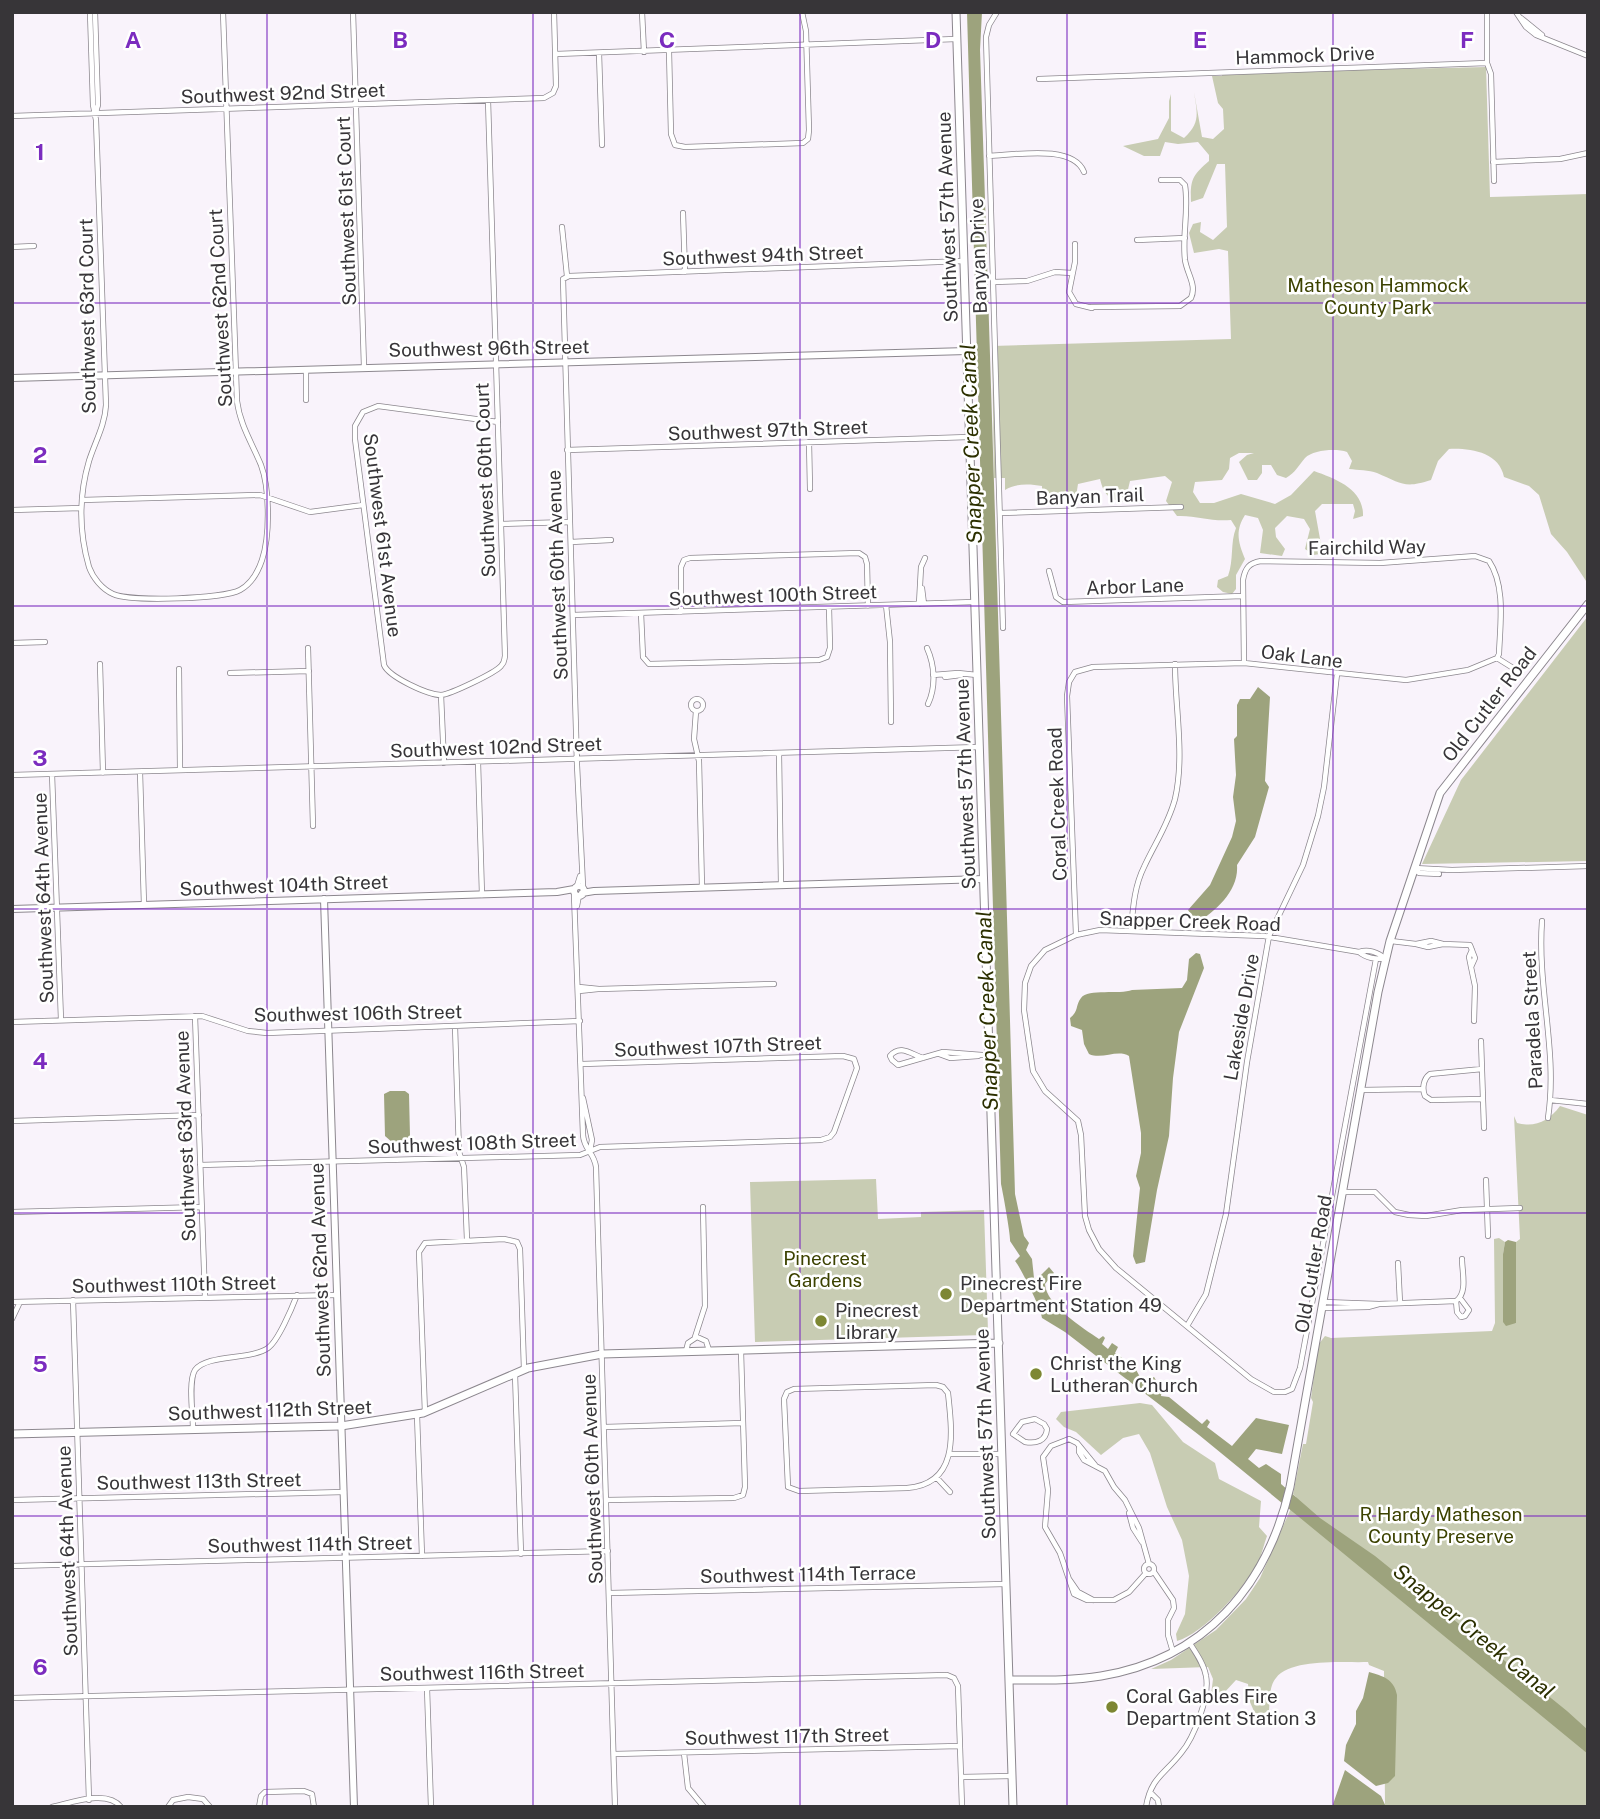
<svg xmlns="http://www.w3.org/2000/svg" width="1600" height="1819" font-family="'Public Sans',sans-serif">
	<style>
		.green { fill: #c8ccb3 }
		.water { fill: #9da37d }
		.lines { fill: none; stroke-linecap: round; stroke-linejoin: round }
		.minor-casing { stroke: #8c878e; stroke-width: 6 }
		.tertiary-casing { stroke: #8c878e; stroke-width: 8 }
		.secondary-casing { stroke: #8c878e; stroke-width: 9 }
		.minor { stroke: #fff; stroke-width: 4.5 }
		.tertiary { stroke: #fff; stroke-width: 6 }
		.secondary { stroke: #fff; stroke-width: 7 }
		.grid { fill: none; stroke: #7b2cbf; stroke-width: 2; stroke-opacity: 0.55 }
		.poi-dot { fill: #7d8733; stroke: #fff; stroke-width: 2.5 }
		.labels { text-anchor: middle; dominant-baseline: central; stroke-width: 5; stroke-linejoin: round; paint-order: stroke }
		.street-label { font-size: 19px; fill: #373538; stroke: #fff }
		.park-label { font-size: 19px; fill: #3c4200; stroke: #fff }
		.poi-label { font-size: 19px; fill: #373538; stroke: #fff; text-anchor: start }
		.water-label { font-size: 21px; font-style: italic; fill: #2c3000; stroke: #fff }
		.grid-label { font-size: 23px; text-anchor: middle; font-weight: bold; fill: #7b2cbf; stroke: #fff; stroke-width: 5; stroke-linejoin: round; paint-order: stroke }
	</style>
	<rect width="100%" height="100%" fill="#f9f3fb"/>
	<path class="green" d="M1486,67L1490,197L1588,194V584L1567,552L1551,534L1539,495L1529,486L1504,477C1499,452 1470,448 1449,449L1438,461L1431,480C1404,489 1401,483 1377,473C1369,470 1358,470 1349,469L1352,461L1347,452C1336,448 1313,450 1305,458C1298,466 1296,472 1286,478L1277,475L1271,465H1262V473L1257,480H1248L1239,462L1247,455L1254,453H1239L1230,458L1229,469L1222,480L1195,482L1193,492L1200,503H1214L1241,494L1275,504L1291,495L1314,471C1336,479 1364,489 1363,516L1353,519L1355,511L1353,504H1322L1315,511L1322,550L1320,554L1314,555L1305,549L1310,529L1304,519L1287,516L1275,528L1276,537L1285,549L1282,556L1260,553L1263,530L1258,518L1245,515C1235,531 1238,542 1245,559L1236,575V589L1232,594L1223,592L1217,587L1218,580L1228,576C1234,560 1230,543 1236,528L1231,520C1211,522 1196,515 1177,516L1166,501L1172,482L1165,476L1130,481L1125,502C1109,500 1104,495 1100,479L1078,484L1075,503H1056L1042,496V486C1030,484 1016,483 1005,490V478H994L992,346L1231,339L1228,251L1219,249L1194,253L1189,233L1193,224L1201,222L1200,232L1213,240L1227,227L1225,164H1217L1203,198L1191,202C1190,179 1193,175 1209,161V155L1198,142L1178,144L1165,142L1160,156H1144L1123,146L1158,139L1169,118V101L1171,94V131L1184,138C1201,122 1197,113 1194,92L1202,137L1213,139L1224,129L1223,109L1218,103L1212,76H1222V73Z
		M1588,616V861L1422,864L1461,780Z
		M1560,1106L1588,1115V1807H1385L1384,1671L1369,1665L1368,1662C1345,1663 1291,1658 1276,1678C1269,1686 1270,1700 1269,1711L1256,1716L1250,1702L1248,1684L1236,1680L1223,1694L1211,1695L1213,1679L1208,1667L1151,1669L1171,1660L1216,1630L1246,1599L1260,1578L1296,1497L1293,1494L1303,1444H1306L1313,1402L1311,1398L1318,1345L1325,1336L1331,1338L1492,1331L1495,1323L1494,1239L1499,1238L1505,1242L1503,1254L1516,1324V1242L1520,1239L1514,1116L1517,1123C1535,1128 1549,1121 1560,1106Z
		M876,1179L878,1219L921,1217V1212L984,1210L988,1331L984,1335L755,1342L750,1182Z
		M1140,1403L1152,1405L1183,1442L1215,1463L1219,1479L1261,1501L1259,1527L1267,1536C1264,1544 1262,1554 1258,1562C1247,1586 1203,1634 1177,1641L1176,1634L1185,1614L1189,1576L1182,1540L1167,1507L1150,1453L1139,1434L1123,1438L1101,1455L1076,1432L1064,1427L1056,1419L1061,1412Z"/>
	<path class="water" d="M967,12H982L980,50C993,432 1004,812 1015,1194L1024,1236L1029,1243L1026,1250L1032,1259L1034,1278H1038L1049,1267L1054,1273L1045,1284C1046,1305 1083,1328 1099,1339L1103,1336L1105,1338L1102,1344L1108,1349L1112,1343L1118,1347L1115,1353L1134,1366L1140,1377L1146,1381L1154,1377L1162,1390L1161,1396L1169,1397L1202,1424L1207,1419L1210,1422L1207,1427L1232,1446L1256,1418L1289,1425L1282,1454L1256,1449L1248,1459L1259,1468L1266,1464L1281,1474V1484L1320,1518L1375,1556L1567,1711L1588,1730V1754L1199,1435L1065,1332L1042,1318C1042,1311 1021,1268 1015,1261L1020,1256L1010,1241C1011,1237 1003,1193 1001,1184Z
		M1258,687L1270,697L1265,781L1269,787L1255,837L1237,865C1239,891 1216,910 1197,923L1188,910L1210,885L1232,837L1236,821L1233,797L1236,775L1234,739L1237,736V705L1240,699H1250Z
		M1196,953L1200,954L1204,968L1179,1032L1173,1078L1169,1136L1157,1190L1145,1262L1136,1264L1133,1256L1140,1188L1136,1176L1141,1153V1133L1129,1056C1117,1049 1102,1060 1089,1054L1084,1044L1082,1030L1071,1026L1070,1018C1079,1011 1075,1006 1081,998C1088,988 1120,995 1132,990L1182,988L1187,980L1189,959Z
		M390,1091H405L409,1094L410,1136L406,1144L393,1143L385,1136L384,1094Z
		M1508,1240L1516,1242V1323L1506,1326L1503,1322V1254L1505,1242Z
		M1369,1672C1383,1676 1394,1679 1397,1695L1395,1776L1388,1783L1376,1786L1344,1761L1346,1745L1356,1724V1711L1363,1698Z
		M1345,1770L1381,1796L1386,1807H1332Z"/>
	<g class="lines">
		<defs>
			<path id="minor" d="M90,12L93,105L96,120L106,405C105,425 95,442 89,461C79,495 79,532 89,567C93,578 102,589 113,594C131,602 223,599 240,590C251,584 258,572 262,560C270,536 270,489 261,465C252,443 240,425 237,401L223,12
				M95,12L98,105L96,112
				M353,12L364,367
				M642,12L644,52
				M997,12L989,25L986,37L1003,628
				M1487,12V63L1491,74L1494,181
				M1516,12L1526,27L1536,35L1588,56
				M1521,18L1542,35
				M669,51L671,134L675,145L685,147L803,143L808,139L809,130L806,31L802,12
				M599,53L602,145
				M556,54L956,39
				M1039,79L1487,63
				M488,100L505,656C504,660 505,662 501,666C495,673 451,694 441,695C428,695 389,677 384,665L355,439V426L363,412L378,406L498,422
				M12,116L544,98L553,93L556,86L554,12
				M989,156C1015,155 1073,144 1084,172
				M1493,162L1560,159L1588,153
				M683,213L685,272
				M562,227L567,276
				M1137,240L1185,238
				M1075,244V262L1069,292L1076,304L1092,308
				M12,247L34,246
				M993,282L1027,281L1055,272L1072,273
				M1091,307L1180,306L1191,298C1197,285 1187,274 1185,260C1182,235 1189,211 1185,185L1180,180H1161
				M306,370V400
				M809,442L810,489
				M567,450L969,437
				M82,500L260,495L310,512L363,505
				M12,510L81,508
				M1000,513L1181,507
				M501,524L570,522
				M571,542L611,540
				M1049,571L1056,597L1063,602L1243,596
				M922,588L924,604
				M919,604L921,567L925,558
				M886,605L890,642L891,722
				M681,612V567L684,560L690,558L859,553L865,557L867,564L868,606
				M641,613L643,657L649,664L819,660L827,657L830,648L829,607
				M573,615L974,602
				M12,643L45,642
				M308,648L313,826
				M927,648C935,666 936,687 928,704
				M1497,658L1521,673
				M1244,663L1243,580C1245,568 1249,563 1261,561L1380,563L1475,556L1489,561C1506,586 1500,625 1499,654L1497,658
				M100,664L103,773
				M179,669L180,770
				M230,673L309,671
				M933,675L958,673L977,675
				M944,675L945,677L961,675
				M441,695L444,763
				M691 705a6 6 0 1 1 12 0a6 6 0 1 1-12 0Z
				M696,711L694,739L699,761L702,887
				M779,753L781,885
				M478,762L482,895
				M140,772L144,905
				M52,774L61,1020
				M12,775L980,747
				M1414,868L1452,870L1588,866
				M1414,869L1419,873L1439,874
				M577,886L580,876
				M583,886L577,765L563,279L569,276L964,261
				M574,895L583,1135C584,1150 594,1152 596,1167L615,1807
				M577,906L579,895
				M1542,921C1537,989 1558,1051 1548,1118
				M1131,930C1133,909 1134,887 1144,867C1155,843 1168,825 1175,799C1185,756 1175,708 1175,664
				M1076,935L1067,696L1069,682L1075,672L1093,667L1244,663L1406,680L1468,670L1497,658
				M1391,941L1416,944
				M1431,941L1443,944L1428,947L1416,944Z
				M1443,944L1470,945L1475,958L1471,967L1469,957L1472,950
				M1359,952C1368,949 1378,952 1384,958
				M1376,959L1300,1368L1292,1389L1285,1392H1274L1251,1379L1116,1268L1099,1249L1089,1230L1085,1216L1081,1135L1078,1121L1045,1091L1033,1071L1024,1010L1025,983L1031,966L1045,950L1076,935L1100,930L1264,936L1359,952C1366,958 1377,960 1385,958
				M1471,967L1475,986L1474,1021
				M579,987L599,989L774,984
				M579,991L598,989
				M195,1016L205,1297
				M12,1022L202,1016L248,1031L267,1033L580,1021
				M455,1026L459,1152L464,1167L467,1240
				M1481,1041L1484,1128
				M939,1054L950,1058L978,1056
				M923,1058C911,1054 900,1044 890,1056L892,1060L898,1065L943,1052L982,1055
				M1482,1069L1430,1074C1423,1079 1422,1089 1425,1096L1431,1100L1483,1099
				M1361,1090L1423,1089
				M583,1098L592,1140L590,1151
				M1550,1100L1588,1104
				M12,1121L199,1115
				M200,1165L580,1155L600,1147L821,1140L830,1137L834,1132L857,1068L854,1059L843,1056L582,1064
				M1486,1180L1488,1236
				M1342,1192H1375L1395,1212L1409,1215L1426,1216L1462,1210L1520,1208
				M12,1212L201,1207
				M1398,1263L1400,1303
				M73,1300L89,1800
				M1456,1301L1457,1312L1461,1317L1465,1316L1469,1310L1460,1298
				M12,1302L337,1295
				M1324,1302L1379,1304L1456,1301C1468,1293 1462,1272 1462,1259
				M1321,1308L1368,1307L1379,1304
				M12,1319L20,1302
				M1187,1326L1206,1294L1226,1214L1247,1062L1269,936L1303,865L1318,816L1324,787L1337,674
				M695,1337L705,1306L703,1207
				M686,1351L688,1343L697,1337L706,1341L709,1350
				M515,1374L521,1554
				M936,1385L943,1387L948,1393C952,1432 960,1484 907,1488L799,1491L788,1487L784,1399L787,1392L794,1389Z
				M425,1413L419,1252L425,1243L504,1239L517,1242L520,1249L524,1369
				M417,1415L422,1556
				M1035,1419L1044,1424L1047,1429C1046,1441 1036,1444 1025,1442L1013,1434L1022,1422Z
				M604,1427L743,1423
				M193,1429C193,1415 188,1381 195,1370C207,1354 251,1360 268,1348C278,1341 292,1308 297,1295
				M1079,1448V1452L1084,1460L1105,1471L1114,1487L1125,1500L1139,1528L1149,1564
				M950,1454H1001
				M1095,1465L1077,1443L1069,1439L1051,1446L1043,1457L1048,1490L1045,1527L1060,1553L1074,1594L1087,1600H1114L1129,1592L1146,1573
				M937,1478L950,1492
				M12,1500L344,1492
				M606,1500L734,1498L743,1495L745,1487L741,1351
				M1129,1513L1133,1528L1142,1542
				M1144 1569a5 5 0 1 1 10 0a5 5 0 1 1-10 0Z
				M12,1566L608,1551
				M1154,1572L1173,1600L1174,1608L1168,1620V1635L1173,1652
				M1069,1579L1078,1592L1093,1600
				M610,1593L1006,1584
				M427,1688L431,1807
				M12,1698L947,1675L954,1678L958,1686L962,1807
				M684,1753L688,1788L704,1807
				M614,1754L960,1746
				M961,1777L1011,1776
				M1150,1792L1158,1800L1159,1807
				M52,1807C71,1803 107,1789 121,1807
				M168,1807L173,1800L188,1797L203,1799L210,1807
				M259,1807L261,1796L265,1792L304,1791L312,1794L314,1807
				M1146,1807C1151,1777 1165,1774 1181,1753C1194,1738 1210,1696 1206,1676C1204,1664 1196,1653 1189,1642"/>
			<path id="tertiary" d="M12,378L967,351
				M574 891a5 5 0 1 1 10 0a5 5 0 1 1-10 0Z
				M582,893L594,891L984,879
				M324,899L354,1807
				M12,909L557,892L574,889"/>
			<path id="secondary" d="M956,12L1013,1807
				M12,1434L341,1426L423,1413L528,1368L602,1354L999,1343
				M1009,1680C1039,1680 1071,1681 1101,1676C1204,1659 1267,1587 1290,1487L1378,992L1390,941L1440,793L1588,604"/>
		</defs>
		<use href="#minor" class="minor-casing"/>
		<use href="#tertiary" class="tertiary-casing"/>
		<use href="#secondary" class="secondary-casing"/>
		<use href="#minor" class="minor"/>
		<use href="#tertiary" class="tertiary"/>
		<use href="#secondary" class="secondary"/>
	</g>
	<path class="grid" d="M267,12V1807M533,12V1807M800,12V1807M1067,12V1807M1333,12V1807M12,303H1588M12,606H1588M12,909H1588M12,1213H1588M12,1516H1588"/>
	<g class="poi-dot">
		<circle cx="946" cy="1294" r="7"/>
		<circle cx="821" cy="1321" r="7"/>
		<circle cx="1036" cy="1374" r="7"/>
		<circle cx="1112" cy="1707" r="7"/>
	</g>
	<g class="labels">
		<g class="street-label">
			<text transform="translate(1305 55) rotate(-2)">Hammock Drive</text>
			<text transform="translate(283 93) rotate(-2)">Southwest 92nd Street</text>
			<text transform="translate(346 211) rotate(-92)">Southwest 61st Court</text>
			<text transform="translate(947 217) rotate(-92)">Southwest 57th Avenue</text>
			<text transform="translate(763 255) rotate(-2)">Southwest 94th Street</text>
			<text transform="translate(978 256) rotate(-92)">Banyan Drive</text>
			<text transform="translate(220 308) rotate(-93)">Southwest 62nd Court</text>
			<text transform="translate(87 316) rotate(-91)">Southwest 63rd Court</text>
			<text transform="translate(489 348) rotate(-1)">Southwest 96th Street</text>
			<text transform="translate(768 430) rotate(-2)">Southwest 97th Street</text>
			<text transform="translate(485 480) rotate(-92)">Southwest 60th Court</text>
			<text transform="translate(1090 496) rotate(-2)">Banyan Trail</text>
			<text transform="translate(383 535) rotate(83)">Southwest 61st Avenue</text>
			<text transform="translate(1367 547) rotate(-1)">Fairchild Way</text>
			<text transform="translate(557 575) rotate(-92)">Southwest 60th Avenue</text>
			<text transform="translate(1135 586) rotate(-2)">Arbor Lane</text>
			<text transform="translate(773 595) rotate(-2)">Southwest 100th Street</text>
			<text transform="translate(1302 656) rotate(7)">Oak Lane</text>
			<text transform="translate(1489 704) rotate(-52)">Old Cutler Road</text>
			<text transform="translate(496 747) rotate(-2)">Southwest 102nd Street</text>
			<text transform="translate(965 784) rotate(-92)">Southwest 57th Avenue</text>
			<text transform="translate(1057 804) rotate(-92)">Coral Creek Road</text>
			<text transform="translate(284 885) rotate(-2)">Southwest 104th Street</text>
			<text transform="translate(43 898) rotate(-92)">Southwest 64th Avenue</text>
			<text transform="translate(1190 921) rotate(2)">Snapper Creek Road</text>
			<text transform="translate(358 1013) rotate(-1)">Southwest 106th Street</text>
			<text transform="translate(1241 1017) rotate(-80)">Lakeside Drive</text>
			<text transform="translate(1532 1020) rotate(-93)">Paradela Street</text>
			<text transform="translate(718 1046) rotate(-2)">Southwest 107th Street</text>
			<text transform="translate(185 1136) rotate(-92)">Southwest 63rd Avenue</text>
			<text transform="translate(472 1143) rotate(-2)">Southwest 108th Street</text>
			<text transform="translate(1313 1264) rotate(-80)">Old Cutler Road</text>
			<text transform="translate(320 1270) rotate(-92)">Southwest 62nd Avenue</text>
			<text transform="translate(174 1284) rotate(-1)">Southwest 110th Street</text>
			<text transform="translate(270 1410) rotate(-2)">Southwest 112th Street</text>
			<text transform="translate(985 1434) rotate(-92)">Southwest 57th Avenue</text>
			<text transform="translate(592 1479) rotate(-92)">Southwest 60th Avenue</text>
			<text transform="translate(199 1481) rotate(-1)">Southwest 113th Street</text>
			<text transform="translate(310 1544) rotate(-1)">Southwest 114th Street</text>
			<text transform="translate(67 1551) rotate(-92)">Southwest 64th Avenue</text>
			<text transform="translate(808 1574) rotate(-1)">Southwest 114th Terrace</text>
			<text transform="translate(482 1672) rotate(-1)">Southwest 116th Street</text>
			<text transform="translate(787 1736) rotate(-1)">Southwest 117th Street</text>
		</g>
		<g class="park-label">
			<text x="1378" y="285">Matheson Hammock<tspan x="1378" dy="22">County Park</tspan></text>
			<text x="825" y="1258">Pinecrest<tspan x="825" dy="22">Gardens</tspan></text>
			<text x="1441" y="1514">R Hardy Matheson<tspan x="1441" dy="22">County Preserve</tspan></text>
		</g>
		<g class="poi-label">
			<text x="960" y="1283">Pinecrest Fire<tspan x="960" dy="22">Department Station 49</tspan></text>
			<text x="835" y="1310">Pinecrest<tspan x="835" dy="22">Library</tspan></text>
			<text x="1050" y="1363">Christ the King<tspan x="1050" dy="22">Lutheran Church</tspan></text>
			<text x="1126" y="1696">Coral Gables Fire<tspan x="1126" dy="22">Department Station 3</tspan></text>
		</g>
		<g class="water-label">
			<text transform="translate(971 444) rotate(-92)">Snapper Creek Canal</text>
			<text transform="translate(987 1011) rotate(-92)">Snapper Creek Canal</text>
			<text transform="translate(1474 1631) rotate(39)">Snapper Creek Canal</text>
		</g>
	</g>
	<g class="grid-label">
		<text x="133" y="48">A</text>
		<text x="400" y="48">B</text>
		<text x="667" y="48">C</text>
		<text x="933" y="48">D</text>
		<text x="1200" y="48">E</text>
		<text x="1467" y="48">F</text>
		<text x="40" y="160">1</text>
		<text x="40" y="463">2</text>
		<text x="40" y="766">3</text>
		<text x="40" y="1069">4</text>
		<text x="40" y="1372">5</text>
		<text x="40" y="1675">6</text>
	</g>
	<rect width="1600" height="1819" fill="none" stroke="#373538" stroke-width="28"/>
</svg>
